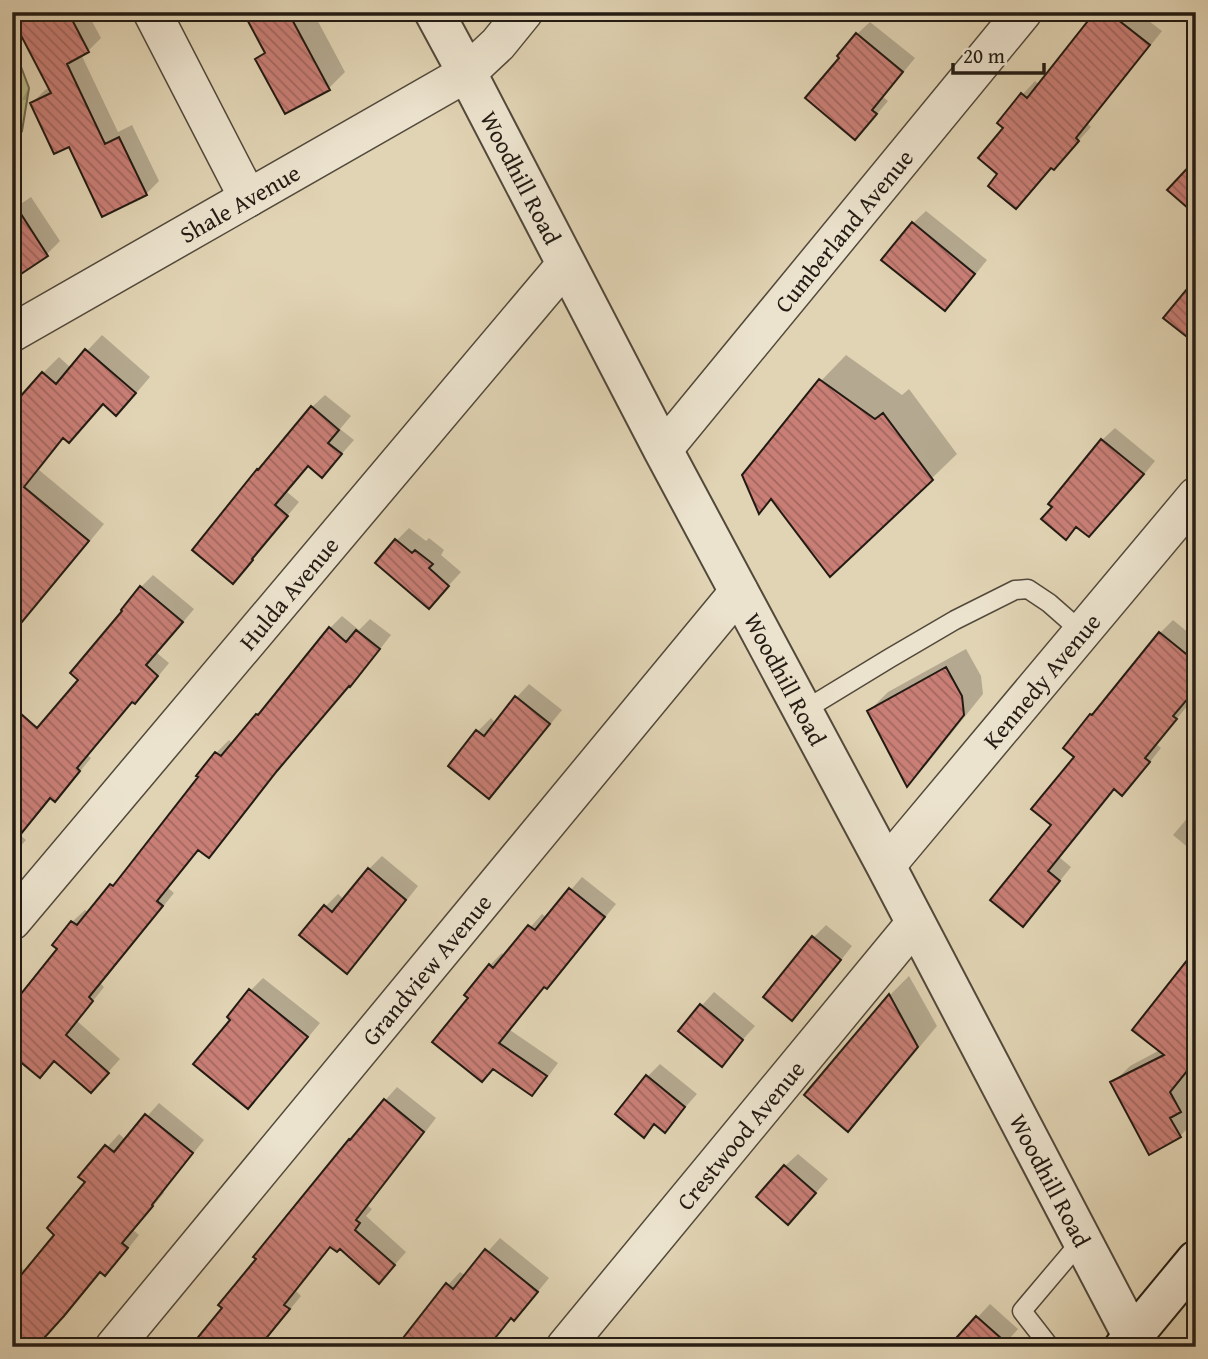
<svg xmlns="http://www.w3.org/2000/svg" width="1208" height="1359" font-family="'Gentium Book Plus',serif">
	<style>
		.forest { fill: url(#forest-firs); stroke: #6e6b4e; stroke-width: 2 }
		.shadow { fill: #0003 }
		.building { fill: url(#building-back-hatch); stroke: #231b13; stroke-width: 2 }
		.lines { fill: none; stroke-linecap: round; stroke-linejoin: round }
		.service-casing { stroke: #52493b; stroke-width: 21 }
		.minor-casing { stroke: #52493b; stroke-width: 40 }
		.tertiary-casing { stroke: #52493b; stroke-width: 42 }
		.secondary-casing { stroke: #231b13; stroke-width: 42 }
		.service { stroke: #ece3ce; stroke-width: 18 }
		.minor { stroke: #ece3ce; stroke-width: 37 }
		.tertiary { stroke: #ece3ce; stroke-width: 38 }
		.secondary { stroke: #ece3ce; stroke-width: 38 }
		.labels { text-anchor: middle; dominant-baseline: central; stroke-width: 5; stroke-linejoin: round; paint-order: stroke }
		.street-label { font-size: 24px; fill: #231b13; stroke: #ece3ce }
	</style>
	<defs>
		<pattern id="forest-firs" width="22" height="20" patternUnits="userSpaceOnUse" patternTransform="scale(1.75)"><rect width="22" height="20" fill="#b9bb89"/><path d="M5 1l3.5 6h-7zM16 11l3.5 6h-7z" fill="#9fa075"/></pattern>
		<pattern id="building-back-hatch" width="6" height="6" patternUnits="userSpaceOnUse" patternTransform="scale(1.75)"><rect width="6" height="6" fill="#c97f76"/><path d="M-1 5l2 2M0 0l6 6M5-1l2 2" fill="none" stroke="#a36760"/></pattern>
	</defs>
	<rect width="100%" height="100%" fill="#e1d4b4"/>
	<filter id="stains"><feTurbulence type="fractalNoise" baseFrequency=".00286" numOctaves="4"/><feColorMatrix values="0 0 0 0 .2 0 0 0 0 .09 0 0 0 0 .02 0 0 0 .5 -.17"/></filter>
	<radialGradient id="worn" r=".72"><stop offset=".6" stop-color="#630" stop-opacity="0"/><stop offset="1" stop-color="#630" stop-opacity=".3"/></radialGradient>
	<path class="forest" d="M12,43L29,88L22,131L12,127Z"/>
	<path class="shadow" d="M26,12H87L101,38L88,51L81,54L118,132L132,125L159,181L146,194L70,145L32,103L45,90L51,87L17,22Z
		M245,12H313L345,72L329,88L257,59L266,51Z
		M1097,12H1137L1162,31L1088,124L1091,127L1054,168L1052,166L1000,174L1005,128L999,123L1023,94L1035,81L1040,85Z
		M870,22L915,58L883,97L888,101L868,125L841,57L857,34Z
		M31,197L60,241L47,254L17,274L12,210Z
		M926,211L987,260L958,296L945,309L913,223Z
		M102,335L150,377L132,398L104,403L65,437L39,470L104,524L33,610L12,630V451L43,373L59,357L71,368Z
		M846,355L902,395L909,389L957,454L931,479L772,499L760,511L821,381Z
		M325,395L351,416L340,429L354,440L322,476L309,465L287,492L299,502L263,545L264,546L245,569L233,582L312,407Z
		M1115,428L1155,461L1132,489L1089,535L1078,526L1066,538L1102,440Z
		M409,528L426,541L429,538L444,550L441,555L461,572L429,607L397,540Z
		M153,575L194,609L157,653L169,663L147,690L135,702L133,700L87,755L91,758L67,787L55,799L52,797L20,835L26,840L12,856V762L80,680L124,610L141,587Z
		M342,616L359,630L370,619L391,635L362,672L350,684L289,756L221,843L209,856L199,849L168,888L174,893L101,984L104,987L77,1021L120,1059L103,1078L55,1059L12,1053V998L17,993L21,996L59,948L72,922L85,910L89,913L112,885L124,872L200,777L198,776L216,753L229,740L233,744L330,628Z
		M1173,620L1196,639V689L1185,703L1188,705L1156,744L1161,748L1135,781L1122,794L1115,788L1059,857L1071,867L1035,912L1023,925L1053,825L1091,715L1105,703L1160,633Z
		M966,649L981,676L983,694L926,765L907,784L869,711L888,692Z
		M529,684L562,710L501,784L450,765L478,731L491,718L496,723L517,697Z
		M1196,808V854L1173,835Z
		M382,856L418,886L360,959L347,972L325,907L338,894L345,900L369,869Z
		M582,877L616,904L559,974L547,987L545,986L510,1030L558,1063L544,1082L532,1094L494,1067L471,997L490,965L502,953L505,956L542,914L547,918Z
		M826,925L852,946L805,1006L792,1018L813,938Z
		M1196,953V1062L1186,1074L1196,1091V1095L1188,1103L1196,1116V1120L1180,1136L1113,1083L1130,1066L1160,1050Z
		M909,976L937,1026L867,1110L847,1129L807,1095L890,995Z
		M263,978L320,1023L261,1094L248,1107L251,990Z
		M714,992L755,1026L721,1064L680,1030Z
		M660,1064L697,1094L665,1130L656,1123L643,1135L647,1077Z
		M397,1087L436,1118L368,1206L372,1209L366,1216L406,1252L391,1269L340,1247L332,1246L296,1291L301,1296L264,1341L271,1347H192L224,1308L258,1259L256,1257L350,1140Z
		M159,1103L204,1140L163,1191L164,1193L133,1230L139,1235L118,1261L105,1274L101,1271L76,1301L35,1347L12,1341V1259L26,1272L57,1234L87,1182L81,1176L119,1134L126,1140Z
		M798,1154L828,1179L801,1210L785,1166Z
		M500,1238L549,1278L527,1305L512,1317L488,1347L448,1285L460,1272L466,1276Z
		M990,1304L1018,1329L1002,1347H950Z
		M637,1339L646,1347H630Z"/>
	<path class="building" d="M32,12H68L89,52L67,64L105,144L119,137L147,195L102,217L69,147L54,154L30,103L51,93L14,22Z
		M243,12H288L330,90L285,114L255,59L265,53Z
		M1095,12H1108L1150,45L1076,138L1079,141L1054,170L1051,168L1016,209L988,186L997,174L978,158L1003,128L997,123L1021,93L1027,98Z
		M856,33L903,72L872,110L877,114L855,140L805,98L839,58L837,56Z
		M1196,159V215L1167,190Z
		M12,200L48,256L12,280Z
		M912,222L975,274L945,311L881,260Z
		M1196,278V344L1163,318Z
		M85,349L136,393L116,416L103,404L69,443L63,438L24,487L89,541L12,634V406L42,372L56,384Z
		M819,379L875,419L883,413L933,480L830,577L771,499L759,514L742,475Z
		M311,406L339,430L328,443L342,454L322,478L308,466L275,505L288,516L252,559L253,560L233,584L192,550L257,469L258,470Z
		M1101,439L1144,474L1089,537L1076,527L1066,540L1041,519L1052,507L1048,504Z
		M395,539L412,553L415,550L433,564L429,568L449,586L429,609L375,563Z
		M140,586L183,622L146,665L158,676L135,704L132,702L77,768L80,771L55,802L50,798L12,845V706L37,728L78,680L70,673L122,611L121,610Z
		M329,627L346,642L356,630L380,649L350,687L349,686L277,771L209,858L198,850L157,901L163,906L89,997L93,1001L66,1035L109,1073L91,1093L54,1061L40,1078L12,1055V1005L57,949L52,945L71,921L77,925L110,884L113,886L198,777L196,776L215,752L221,756L256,714L258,715Z
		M1159,632L1196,662V689L1173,716L1177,719L1145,758L1150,762L1122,796L1114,789L1048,871L1060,881L1023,927L990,900L1051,825L1031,809L1074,757L1063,748L1090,714L1092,715Z
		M946,667L962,696L964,715L907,787L867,711Z
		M515,696L550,724L489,799L448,766L476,730L484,736Z
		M368,868L406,900L347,974L299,935L324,905L332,912Z
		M569,888L605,917L547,989L544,987L499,1043L547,1076L532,1096L493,1069L482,1082L432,1042L468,998L464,995L489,964L493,968L528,925L535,930Z
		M812,936L841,960L792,1021L763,997Z
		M1196,949V1060L1170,1092L1181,1112L1170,1118L1181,1137L1149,1155L1110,1082L1164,1055L1132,1030Z
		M249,989L308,1037L248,1109L193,1064L230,1020L227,1017Z
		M889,994L918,1047L848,1132L804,1095Z
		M700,1004L743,1040L722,1067L678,1031Z
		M646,1075L685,1107L665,1133L654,1124L644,1138L615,1114Z
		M384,1099L424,1132L356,1220L360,1223L355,1230L395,1265L379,1284L340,1249L337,1252L330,1247L284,1305L290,1309L259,1347H190L222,1308L218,1305L256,1259L253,1257L349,1139L350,1140Z
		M145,1114L193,1153L152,1205L153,1206L122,1243L128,1248L105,1276L100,1272L64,1316L36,1347H12V1286L54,1235L47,1228L85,1182L78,1177L105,1145L114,1152Z
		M784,1165L816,1193L788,1225L756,1197Z
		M485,1249L538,1292L514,1321L511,1318L488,1347H396L446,1283L453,1289Z
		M976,1316L1011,1347H948Z"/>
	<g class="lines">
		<defs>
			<path id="service" d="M803,711L890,658L955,620L1015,590L1028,589L1049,603L1082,632
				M1050,1347L1022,1311L1082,1240"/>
			<g id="minor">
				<path d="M152,12L248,198"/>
				<path id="s1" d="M12,333L467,73L498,44L524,12"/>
				<path id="s2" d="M663,450L1023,12"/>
				<path id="s3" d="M886,866L1196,496"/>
				<path id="s4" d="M12,921L565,265"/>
				<path id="s5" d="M114,1347L739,591"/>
				<path id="s6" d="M565,1347L915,923"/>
			</g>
			<g id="tertiary">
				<path id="s7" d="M434,12L467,73L663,450L886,866L1138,1347"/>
			</g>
			<path id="secondary" d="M1124,1347L1196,1260"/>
		</defs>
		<use href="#service" class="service-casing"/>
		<use href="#minor" class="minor-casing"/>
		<use href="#tertiary" class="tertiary-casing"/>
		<use href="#secondary" class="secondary-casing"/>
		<use href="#service" class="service"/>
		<use href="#minor" class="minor"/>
		<use href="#tertiary" class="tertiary"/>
		<use href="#secondary" class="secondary"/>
	</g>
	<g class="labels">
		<g class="street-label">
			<text stroke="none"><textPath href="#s7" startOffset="187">Woodhill Road</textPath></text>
			<text stroke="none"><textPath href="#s1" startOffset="262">Shale Avenue</textPath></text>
			<text stroke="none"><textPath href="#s2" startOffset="284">Cumberland Avenue</textPath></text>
			<text stroke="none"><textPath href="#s4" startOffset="429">Hulda Avenue</textPath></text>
			<text stroke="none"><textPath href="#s7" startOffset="754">Woodhill Road</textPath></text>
			<text stroke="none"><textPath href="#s3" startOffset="242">Kennedy Avenue</textPath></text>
			<text stroke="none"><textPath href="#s5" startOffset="490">Grandview Avenue</textPath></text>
			<text stroke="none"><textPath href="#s6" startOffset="275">Crestwood Avenue</textPath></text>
			<text stroke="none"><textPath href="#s7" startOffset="1321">Woodhill Road</textPath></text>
		</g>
	</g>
	<rect width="1208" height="1359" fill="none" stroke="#e1d4b4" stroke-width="42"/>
	<rect x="14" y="14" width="1180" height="1331" fill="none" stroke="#231b13" stroke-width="3.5"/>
	<rect x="21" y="21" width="1166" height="1317" fill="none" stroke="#231b13" stroke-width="2"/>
	<path d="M953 63v10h91v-10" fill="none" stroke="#231b13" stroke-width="3.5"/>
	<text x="963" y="63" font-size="21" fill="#231b13" stroke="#ece3ce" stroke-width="5" paint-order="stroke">20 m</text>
	<rect width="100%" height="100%" filter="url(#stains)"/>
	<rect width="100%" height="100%" fill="url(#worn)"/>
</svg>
